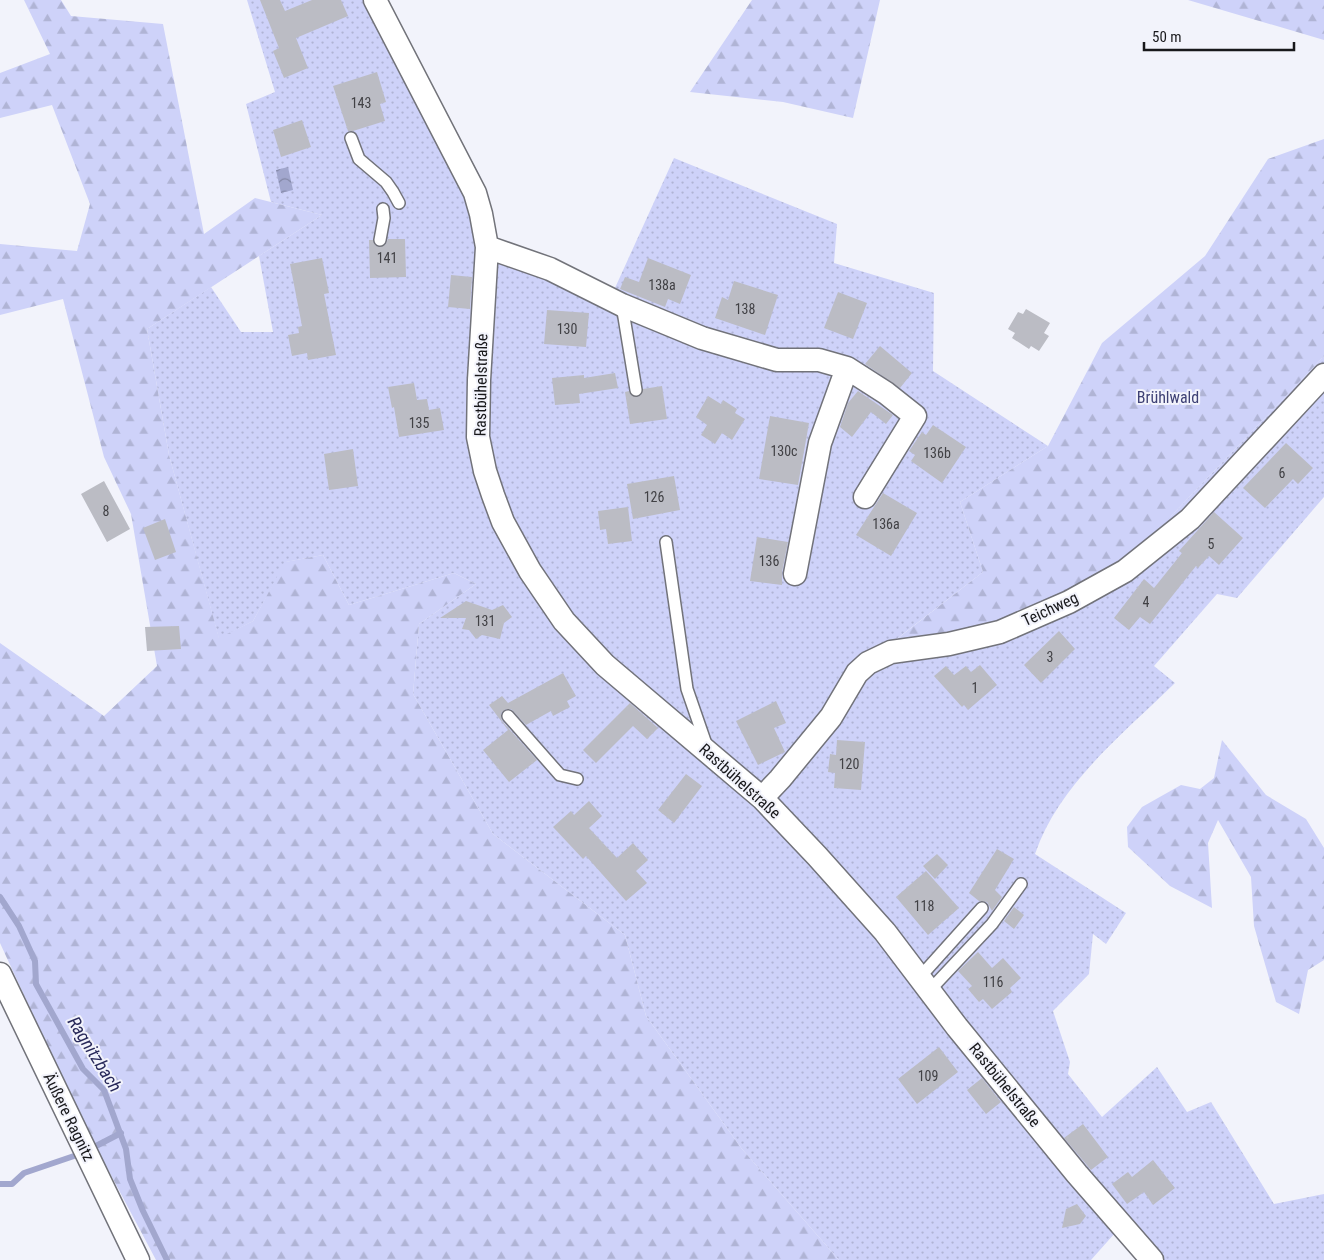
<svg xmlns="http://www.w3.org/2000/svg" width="1324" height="1260" font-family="'Roboto Condensed',sans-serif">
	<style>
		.grass { fill: url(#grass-dots) }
		.forest { fill: url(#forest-firs) }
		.water { fill: url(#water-waves) }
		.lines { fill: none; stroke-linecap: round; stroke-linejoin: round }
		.stream { stroke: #a2a7ce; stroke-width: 6 }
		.building { fill: #bbbcc4 }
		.lane-casing { stroke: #72737a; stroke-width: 14 }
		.street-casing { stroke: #72737a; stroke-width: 25 }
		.lane { stroke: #fff; stroke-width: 11 }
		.street { stroke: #fff; stroke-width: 22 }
		.labels { text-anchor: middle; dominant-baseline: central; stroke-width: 4; stroke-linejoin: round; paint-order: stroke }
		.number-label { font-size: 14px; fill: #414145 }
		.street-label { font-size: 16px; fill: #18181b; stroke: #f2f3fb }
		.park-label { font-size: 16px; fill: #3e4175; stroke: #f2f3fb }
		.water-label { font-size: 18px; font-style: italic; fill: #272859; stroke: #f2f3fb }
	</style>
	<defs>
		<pattern id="grass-dots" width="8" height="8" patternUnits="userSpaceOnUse" patternTransform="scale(1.25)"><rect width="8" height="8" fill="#ced2f9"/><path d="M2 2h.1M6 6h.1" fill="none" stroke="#b0b4d5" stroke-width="1.8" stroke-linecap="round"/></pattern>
		<pattern id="forest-firs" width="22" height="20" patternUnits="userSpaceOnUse" patternTransform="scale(1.25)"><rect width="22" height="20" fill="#ced2f9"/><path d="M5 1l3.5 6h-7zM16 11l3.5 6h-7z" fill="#b0b4d5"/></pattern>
		<pattern id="water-waves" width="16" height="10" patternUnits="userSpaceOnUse" patternTransform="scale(1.25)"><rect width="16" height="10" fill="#a2a7ce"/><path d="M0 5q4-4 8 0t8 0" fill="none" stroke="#8387a6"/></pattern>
	</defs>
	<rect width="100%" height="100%" fill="#f2f3fb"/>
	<path class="grass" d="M247,0H387L481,178L496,240L615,288L674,158L837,224L834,263L934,293L933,371L1048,446L960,502L983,572L894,641L1171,516L1324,356V497L1237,598L1217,594L1154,666L1175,683C1123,734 1059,784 1035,854L1126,913L1106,944L1093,934L1089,974L1053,1011L1070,1062L1068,1074L1102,1117L1157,1067L1187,1112L1211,1102L1274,1204L1324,1194V1260H1138L1115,1233L1091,1260H839L742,1149L646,1016L625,935L493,834L413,694L419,624L476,584L454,573L349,605L323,555L286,562L253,621L219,639L169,455L147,329L211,287L241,332H273L259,256L322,215L271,202L246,104L275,92Z"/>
	<path class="forest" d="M24,0H61L71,16L163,24L204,234L255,198L322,215L147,329L169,455L219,638L253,621L285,562L323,555L349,605L454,573L476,584L419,624L413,694L493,834L625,935L646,1016L742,1149L839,1260H156L79,1115L0,943V643L104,716L157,666L131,514L104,457L63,299L0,315V244L77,251L90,204L52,105L0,118V73L50,54Z
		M752,0H880L853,118L783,102L690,92Z
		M1188,0H1324V40Z
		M1324,139V356L1171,516L1124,563L1003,621L893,642L983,572L960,502L1048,446L1102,343L1205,256L1268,159Z
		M1222,740L1266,795L1306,819L1324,848V960L1308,970L1299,1014L1276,1002L1254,926L1251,877L1218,820L1208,843L1212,908L1170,886L1128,847L1127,827L1142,807L1181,785L1200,789L1214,778Z"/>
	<path class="water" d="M288,167L293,190L281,193L276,170Z"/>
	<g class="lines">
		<path class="stream" d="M0,897L19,926L35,961L36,984L83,1069L104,1090L126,1149L130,1179L143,1211L167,1260
			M96,1146L121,1133
			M0,1184H12L24,1173L74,1156"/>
	</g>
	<path class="building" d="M260,0H280L285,11L312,0H341L348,16L296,38L308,68L284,78L273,51L279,48Z
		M377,72L386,102L380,104L385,121L353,131H348L333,86Z
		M302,120L311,147L281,157L273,130Z
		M388,239H405L406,277L370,278L369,240H373L375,245L379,247L385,245Z
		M322,258L329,293L324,294L336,355L308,360L307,353L292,356L288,335L299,333L298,327L302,326L290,264Z
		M648,258L691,275L680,304L668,299L665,307L620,289L625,277L639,282Z
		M451,275L472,277L470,309L448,307Z
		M734,281L778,295L765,335L715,318L722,297L728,300Z
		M838,292L867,303L853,339L824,328Z
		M1026,309L1050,323L1044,333L1049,336L1039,351L1031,346L1029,349L1012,338L1015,333L1008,329L1018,312L1023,314Z
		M547,310L589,313L586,347L544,344Z
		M880,346L912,373L900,388L865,364Z
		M615,373L618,388L579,394L580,403L555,405L552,378L584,375V378Z
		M414,383L417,400L427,399L429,410L440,408L444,430L399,437L394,407L392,408L388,387Z
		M662,386L667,419L630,424L625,392L629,391L631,395L637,397L641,395L643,389Z
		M858,391L893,415L886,424L871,412L852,437L840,427L848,403Z
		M708,396L721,404L723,400L737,409L735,413L745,419L732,440L722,433L715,444L701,435L707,425L696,417Z
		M770,416L809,423L798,485L759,479Z
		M933,425L966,447L942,483L911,461L915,455L909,451L922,432L926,435Z
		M1286,443L1313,468L1298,484L1293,479L1265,508L1243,488Z
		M353,449L358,486L329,490L324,454Z
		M674,476L680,510L633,519L627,484Z
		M104,481L130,529L107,542L81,494Z
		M883,493L917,513L891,556L856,535Z
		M628,507L632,541L608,544L606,529L600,530L598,511Z
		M1214,512L1243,538L1219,565L1209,556L1198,568L1196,566L1150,624L1140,617L1129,630L1114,618L1144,579L1154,588L1182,553L1179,551Z
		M165,519L176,552L155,560L143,528Z
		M757,537L788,542L782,572V585L750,581Z
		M466,601L492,610L503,605L512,617L504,623L500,639L482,635L476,639L469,630L462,629L466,618H440Z
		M179,626L181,649L147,651L145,627Z
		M1059,631L1075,649L1041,683L1024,665Z
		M980,665L997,685L968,710L964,705L962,707L934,676L946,666L954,675L966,666L971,672Z
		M563,673L576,696L567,701L570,707L553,716L551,711L526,725L511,709H506L501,713L502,721L537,760L509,782L483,750L508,730L489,705L502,696L508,703Z
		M776,701L786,723L774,728L785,752L758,765L736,721Z
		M630,703L658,728L647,739L633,726L596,763L583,750Z
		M837,740L865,742L861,790L834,788L835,773L828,772L830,754L836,755Z
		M686,774L702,786L674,823L658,810Z
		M589,801L602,816L589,828L617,858L633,843L648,860L636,871L647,883L626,901L586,856L583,859L553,827L571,811L574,815Z
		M997,849L1014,859L995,890L1002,897L992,911L987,902L979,901L969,893Z
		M937,854L948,865L935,879L923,866Z
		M926,871L959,908L928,935L896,897Z
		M1014,907L1024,915L1014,929L1004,921Z
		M978,952L992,968L1003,958L1021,978L1010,988L1012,992L992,1009L983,999L979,1002L968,989L972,986L958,971Z
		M939,1047L958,1072L917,1104L898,1079Z
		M982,1078L1001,1102L986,1114L967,1090Z
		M1083,1124L1108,1157L1091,1170L1064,1138Z
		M1153,1160L1175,1188L1153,1205L1144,1192L1127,1204L1112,1184L1128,1172L1132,1177Z
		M1077,1204L1086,1216L1080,1224L1062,1228L1066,1209Z"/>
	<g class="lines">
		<defs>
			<path id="lane" d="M351,138L359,159L386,182L393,192L399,203
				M380,240L384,218L383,209
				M622,305L636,390
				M666,542L687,689L706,744
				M508,716L560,775L577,779
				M920,977L982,908
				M930,990L992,924L1021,884"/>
			<path id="street" d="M375,0L475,193L481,214L487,247L479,380L478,437L485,471L493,495L503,522L530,571L564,621L605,665L762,798L817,856L885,932L957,1027L1077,1174L1152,1260
				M487,247L550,269L622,305L702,338L777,360H819L847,368L820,443L795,574
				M847,368L886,393L915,416L865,497
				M762,798L780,779L831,717L857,673L868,663L891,652L949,644L1000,632L1069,602L1125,571L1190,519L1324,375
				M0,974L138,1260"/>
		</defs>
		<use href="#lane" class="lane-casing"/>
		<use href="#street" class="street-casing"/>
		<use href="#lane" class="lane"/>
		<use href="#street" class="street"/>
	</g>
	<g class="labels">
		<g class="number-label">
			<text x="361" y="103">143</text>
			<text x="387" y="258">141</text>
			<text x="662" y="285">138a</text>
			<text x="745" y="309">138</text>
			<text x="567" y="329">130</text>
			<text x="419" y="423">135</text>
			<text x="784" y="451">130c</text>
			<text x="937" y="453">136b</text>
			<text x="1282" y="473">6</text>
			<text x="654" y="497">126</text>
			<text x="106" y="511">8</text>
			<text x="886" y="524">136a</text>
			<text x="1211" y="544">5</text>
			<text x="769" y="561">136</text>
			<text x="1146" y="602">4</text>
			<text x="485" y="621">131</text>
			<text x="1050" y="657">3</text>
			<text x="975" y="688">1</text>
			<text x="849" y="764">120</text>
			<text x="924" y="906">118</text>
			<text x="993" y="982">116</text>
			<text x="928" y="1076">109</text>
		</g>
		<g class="street-label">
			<text transform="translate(481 385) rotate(-89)">Rastbühelstraße</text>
			<text transform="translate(1050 609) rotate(-25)">Teichweg</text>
			<text transform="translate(740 781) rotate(42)">Rastbühelstraße</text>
			<text transform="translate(1005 1085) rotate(51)">Rastbühelstraße</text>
			<text transform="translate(69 1117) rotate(64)">Äußere Ragnitz</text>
		</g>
		<g class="park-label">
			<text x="1168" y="397">Brühlwald</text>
		</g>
		<g class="water-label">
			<text transform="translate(95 1054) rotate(58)">Ragnitzbach</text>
		</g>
	</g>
	<path d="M1144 42v8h150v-8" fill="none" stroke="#18181b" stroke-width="2.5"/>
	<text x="1152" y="42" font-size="15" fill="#18181b" stroke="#f2f3fb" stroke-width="4" paint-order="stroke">50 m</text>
</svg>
